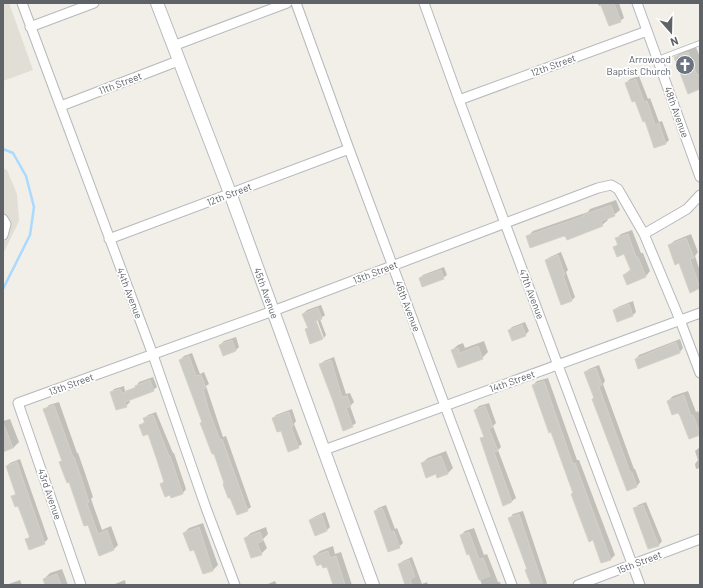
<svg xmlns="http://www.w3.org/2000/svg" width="703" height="588" font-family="Barlow,sans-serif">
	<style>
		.education { fill: #e1ded6 }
		.shadow { fill: #0003 }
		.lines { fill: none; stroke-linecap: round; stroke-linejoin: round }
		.stream { stroke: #aadaff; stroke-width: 2.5 }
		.building { fill: #cccac5; stroke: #d6d1c6 }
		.lane-casing { stroke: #b5b8bc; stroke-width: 6 }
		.street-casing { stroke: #b5b8bc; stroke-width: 11 }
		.secondary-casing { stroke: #b6babf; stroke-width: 14 }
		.lane { stroke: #fff; stroke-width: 4.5 }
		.street { stroke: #fff; stroke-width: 9 }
		.secondary { stroke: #fff; stroke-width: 12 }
		.labels { text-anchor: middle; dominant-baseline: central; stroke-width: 3.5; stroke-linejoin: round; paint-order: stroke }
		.worship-label { font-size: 10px; fill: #5b616d; stroke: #fff; text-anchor: end }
		.street-label { font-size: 10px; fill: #5f6368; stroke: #fff }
	</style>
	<rect width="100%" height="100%" fill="#f1efe8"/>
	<path class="education" d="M3,3H9L33,70L3,81Z
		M3,168L7,170L17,194L19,221L3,254Z"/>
	<path class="shadow" d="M598,3H619L624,18L620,21L602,5L599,6Z
		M695,45L700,57V88L676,57L683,49Z
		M639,76L648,99L650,98L659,122L662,121L669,140L666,143L655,147L645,120L636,100L626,83L630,79Z
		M616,200L620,210L614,215L607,218L608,220L602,225L566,235L527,237L533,231L588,212L590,209Z
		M632,230L641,253H643L650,271L646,276L628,283L624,275L631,269L624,253L615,247L618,243L616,239L621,234Z
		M691,234L698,252L695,256L700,271V288L691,292L680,262L669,246L674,241Z
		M561,252L568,270L566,272L575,297L572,300L546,260L550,257Z
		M444,267L447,275L443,278H420L423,275Z
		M633,301L636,312L633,315L618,321L614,310L618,307Z
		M321,305L325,315L320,319L326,335L324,338L316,316L314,317L322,338H323L311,343L306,330L308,327L303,314L307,310Z
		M525,322L529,331L525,335L509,330L512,327Z
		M236,337L239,347L236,350L224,355L220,345L224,341Z
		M680,339L683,348L680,352L656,360L636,359L639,355Z
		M484,341L488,352L482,358L458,367L452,350L458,345L463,343L465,348Z
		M192,353L200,374L204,372L209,384L206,386L223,437L226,436L251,507L247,510L225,483L214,452L213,453L180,360L184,356Z
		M334,357L346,394L350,393L354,402L350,406L356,423L352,426L320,365L324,361Z
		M599,365L605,381L603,384L634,469H635L640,482L637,486L593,399L595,397L585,372L589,369Z
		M153,377L157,387L153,390L129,400L130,402L126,406L111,393L114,389L124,386L125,391L136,387L139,382Z
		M548,378L577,460H579L615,555L611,559L602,562L533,385L537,381Z
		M688,391L696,412L698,411L700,416V434L668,401L673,396Z
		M59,402L77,453H78L85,473L93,497L91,499L102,530L111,526L118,545L114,549L100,554L89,523L60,462L63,460L45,410L49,405Z
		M489,403L496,423L493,426L501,447L498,450L516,498L512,501L504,505L482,439L485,436L475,410L479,406Z
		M292,409L296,421L294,424L302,444L298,447L273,419L276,415Z
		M156,412L173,453H174L186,489L183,493L161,484L165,481L148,433L141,425L145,421V418L148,415Z
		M10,419L19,442L13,448L3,451V421Z
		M700,447V468L696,469L695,464L698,460L695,451Z
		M446,451L453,468L447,474L436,473L422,463L428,458Z
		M20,459L48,539L44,543L26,540L30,536L19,504L12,497L16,493L7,466L10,463Z
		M646,502L662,541L659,545L649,548L635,509L638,505Z
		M386,505L395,529L397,528L403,543L399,547L375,511L378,508Z
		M523,511L547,583L545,585H532L510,518L513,514Z
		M325,512L330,527L327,530L310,520L314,517Z
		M203,523L218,565L213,570L204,573L195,548L184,533L189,528Z
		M266,527L268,534L263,539L267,548L261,554L245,538L251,533Z
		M474,528L484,555L487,554L498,582H500L501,585H482L470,552L461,535L465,531Z
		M333,546L335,554L341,552L352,585H334L327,566L314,556L320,551Z
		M412,557L422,584L427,582L428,585H405L399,564L403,561Z
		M62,569L68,585H44L46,584L44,579L50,573Z
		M20,580L22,585H6Z
		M125,580L126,585H114L115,584Z
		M275,581L277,585H267L268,584Z"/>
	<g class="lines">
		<path class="stream" d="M3,149L13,153L26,176L34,207L30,235L3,289"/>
	</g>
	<path class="building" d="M600,3H614L621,22L609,26Z
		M688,52L697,75L700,74V89L688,94L674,57Z
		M636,79L644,102L647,101L655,125L659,123L666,144L654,148L645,121L643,122L635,101L632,102L625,83Z
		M611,205L615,216L601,221L603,226L567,240L565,236L561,237L530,248L526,236L584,216L583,215Z
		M628,234L636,257H638L646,277L627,285L623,275L631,271L624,254L617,257L613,247L618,245L615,238Z
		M686,238L694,258L690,259L700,288L690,293L679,263L675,265L668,245Z
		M558,255L565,275H563L572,301L561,305L545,260Z
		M441,270L444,279L422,287L419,278Z
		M629,304L633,316L617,322L613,310Z
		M318,308L322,319L316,321L323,339L310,344L305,329L308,328L302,314Z
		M522,325L526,336L512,341L508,330Z
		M232,340L236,351L223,356L219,345Z
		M676,342L680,353L638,369L635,359Z
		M478,346L483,359L458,368L451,350L458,348L460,353Z
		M189,356L196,376L201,375L206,388L203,389L209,411L220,440L222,439L248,511L237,515L230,498H228L223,484L224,483L214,454H212L204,433L200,423L202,422L179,360Z
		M331,360L342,397L347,396L351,406L346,408L353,427L343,431L333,401L319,364Z
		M596,368L602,385L599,387L630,472H632L637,487L627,491L592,399L594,398L584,372Z
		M150,380L154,391L125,402L127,407L116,410L110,392L120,389L122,393L135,388V386Z
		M544,381L573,464L575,463L611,560L601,563L593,540L589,542L571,494L573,493L551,432L549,433L532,385Z
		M684,395L691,416L693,415L700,433V435L689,439L680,416L678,413L672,415L667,401Z
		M54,405L73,457H74L81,477L89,502L87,503L98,534L107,530L114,550L99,556L88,525L84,526L69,482L67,483L59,462L62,461L43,409Z
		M485,406L493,427L489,429L498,451L494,452L512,502L503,506L480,438L484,437L474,410Z
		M289,412L293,426L291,427L299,448L288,452L281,431L277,432L272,418Z
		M153,415L169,456H170L183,494L171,498L170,495L165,497L160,484L164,482L157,460L148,434L143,436L139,425L145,423L143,418Z
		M3,422L13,448L3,452Z
		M441,456L448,474L437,478L436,474L426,478L421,463Z
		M17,462L45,544L29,550L25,539L30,538L18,506L15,507L11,496L16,495L6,466Z
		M643,505L659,546L648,549L633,508Z
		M382,508L391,532L394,531L400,548L388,552L374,511Z
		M519,514L524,529L543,585H531L525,570L527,569L508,518Z
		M322,515L327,531L315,536L309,520Z
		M199,527L213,571L203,574L194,550L190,551L183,533Z
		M260,532L263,541L257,543L262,555L251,558L244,538Z
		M469,532L479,559L483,558L490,576L479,580L469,554L467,555L460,535Z
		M328,551L330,558L336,556L345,585H333L327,567L323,568L321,564L317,566L313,556Z
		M409,560L415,577L410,579L412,585H405L398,564Z
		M57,574L61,585H45L43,579Z"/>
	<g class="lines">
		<defs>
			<path id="lane" d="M658,59L700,43"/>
			<path id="street" d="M22,3L153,355L206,508L235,585
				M296,3L349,149L512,585
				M424,3L459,100L640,585
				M637,3L700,177
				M30,27L94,3
				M173,46L287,3
				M459,100L647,31
				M61,106L178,61
				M3,219L6,224L3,235
				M644,234L687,209L700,195
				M109,239L349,149
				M324,450L700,313
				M81,585L18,403L273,311L598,188L611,185L618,189L644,234L680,320L700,373
				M578,585L700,539"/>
			<g id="secondary">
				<path id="s1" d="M157,3L230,193L373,585"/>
			</g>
		</defs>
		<use href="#lane" class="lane-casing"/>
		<use href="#street" class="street-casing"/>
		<use href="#secondary" class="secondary-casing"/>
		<use href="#lane" class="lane"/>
		<use href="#street" class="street"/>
		<use href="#secondary" class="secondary"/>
	</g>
	<defs>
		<symbol id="church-disc" viewBox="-11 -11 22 22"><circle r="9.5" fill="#6b7280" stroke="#fff"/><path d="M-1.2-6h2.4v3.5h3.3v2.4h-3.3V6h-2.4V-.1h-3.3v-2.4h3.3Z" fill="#fff"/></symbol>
	</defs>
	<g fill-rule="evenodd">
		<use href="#church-disc" x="674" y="54" width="22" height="22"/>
	</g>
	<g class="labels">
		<g class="worship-label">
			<text x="671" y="59">Arrowood<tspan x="671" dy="12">Baptist Church</tspan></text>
		</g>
		<g class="street-label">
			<text transform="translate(553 65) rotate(-20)">12th Street</text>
			<text transform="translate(120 83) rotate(-21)">11th Street</text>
			<text transform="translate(677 112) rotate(70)">48th Avenue</text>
			<text transform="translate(229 194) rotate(-21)">12th Street</text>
			<text transform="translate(375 272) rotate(-21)">13th Street</text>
			<text transform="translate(130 293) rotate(69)">44th Avenue</text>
			<text stroke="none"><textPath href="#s1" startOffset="310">45th Avenue</textPath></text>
			<text transform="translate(532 294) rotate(69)">47th Avenue</text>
			<text transform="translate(408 306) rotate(69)">46th Avenue</text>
			<text transform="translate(512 381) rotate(-20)">14th Street</text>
			<text transform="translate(71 384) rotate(-20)">13th Street</text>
			<text transform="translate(50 494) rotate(71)">43rd Avenue</text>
			<text transform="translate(639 562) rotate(-21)">15th Street</text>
		</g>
	</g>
	<rect width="703" height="588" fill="none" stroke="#5f6368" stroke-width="8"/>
	<g transform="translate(671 32) rotate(160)" stroke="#ffffff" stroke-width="3" paint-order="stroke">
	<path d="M0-3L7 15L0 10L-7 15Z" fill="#5f6368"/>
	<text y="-6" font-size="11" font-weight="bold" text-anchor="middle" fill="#5f6368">N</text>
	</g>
</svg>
